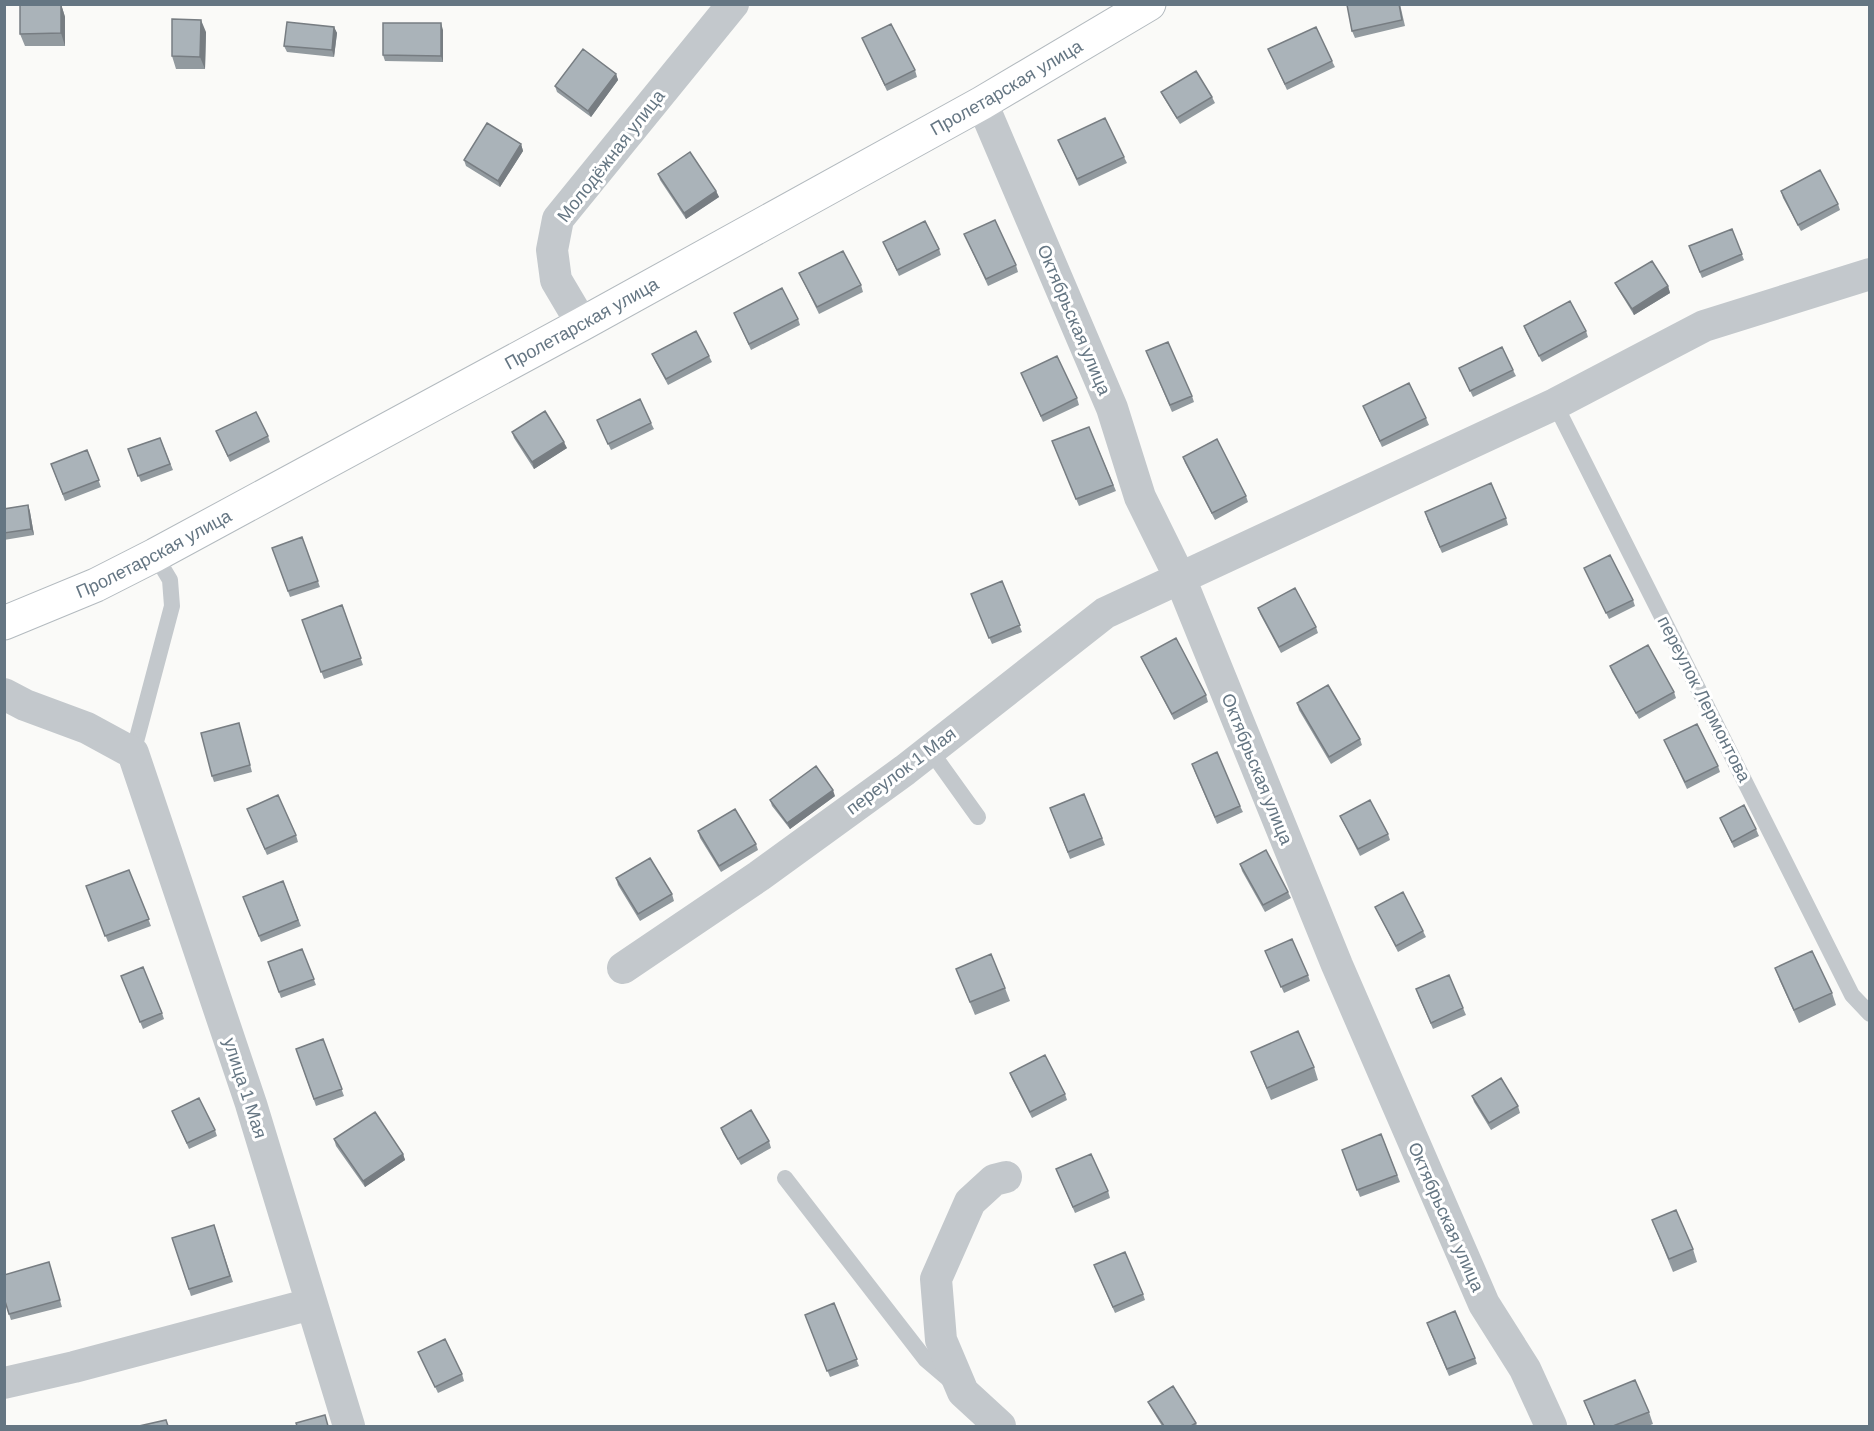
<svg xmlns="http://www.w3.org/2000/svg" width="1874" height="1431" font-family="Helvetica,sans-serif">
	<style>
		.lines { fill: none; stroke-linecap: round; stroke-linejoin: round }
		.secondary-casing { stroke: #b3babf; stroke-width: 35 }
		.lane { stroke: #c3c8cc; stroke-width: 16 }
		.street { stroke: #c3c8cc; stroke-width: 32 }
		.secondary { stroke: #fff; stroke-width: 33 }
		.wall { fill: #929a9f }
		.shaded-wall { fill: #777d82 }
		.building { fill: #aab3b9; stroke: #777d82; stroke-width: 1.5 }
		.labels { text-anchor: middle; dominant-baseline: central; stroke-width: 6; stroke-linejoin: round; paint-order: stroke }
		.street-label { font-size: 18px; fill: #657683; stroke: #fff }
	</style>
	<rect width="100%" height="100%" fill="#fafaf8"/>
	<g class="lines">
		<defs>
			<g id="secondary">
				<path id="s1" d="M4,623L96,585L155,555L582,324L982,103L1149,4"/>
			</g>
		</defs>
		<use href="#secondary" class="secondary-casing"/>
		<path class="lane" d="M1555,404L1852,995L1870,1014
			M930,750L978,817
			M133,753L172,606L170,580L155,555
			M785,1178L926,1360L953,1383"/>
		<path class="street" d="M982,103L1112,408L1140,497L1180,578L1337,965L1484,1304L1525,1369L1551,1426
			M582,324L556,280L552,250L558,219L733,4
			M4,694L25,705L87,728L133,753L251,1104L349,1426
			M623,968L759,876L905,770L1105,613L1555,404L1704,326L1870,274
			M4,1383L74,1367L311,1304
			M1000,1426L963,1392L941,1340L936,1279L970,1202L994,1180L1006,1177"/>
		<use href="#secondary" class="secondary"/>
	</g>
	<path class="wall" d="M61,4L65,17V46H25L20,34Z
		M1349,4H1400L1405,26L1355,38L1352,31Z
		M334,27L337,33L334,57L287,52L284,46Z
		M443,30V62L385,61L383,55Z
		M206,32L205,69H176L172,56Z
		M862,38L915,70L917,77L887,91Z
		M1268,49L1332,61L1335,67L1287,90Z
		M616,74L618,80L591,117L557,92L555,86Z
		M1161,92L1212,97L1215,103L1180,124L1164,98Z
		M1058,140L1124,157L1127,163L1079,186Z
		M521,144L523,151L500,187L466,166L464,160Z
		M658,174L716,191L719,197L686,219L660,180Z
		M1781,191L1838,204L1840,210L1801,231L1783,198Z
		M1732,229L1744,260L1702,278L1689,246Z
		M964,234L1016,265L1018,272L988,286Z
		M883,242L939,249L941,255L899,276Z
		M799,273L861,285L863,292L819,314Z
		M1615,283L1668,286L1670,293L1634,315L1618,289Z
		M734,313L798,319L800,325L751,350Z
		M1524,326L1586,331L1588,337L1542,362L1526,332Z
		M1146,351L1192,396L1194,402L1172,412Z
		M652,354L709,356L712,362L668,385L655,361Z
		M1459,368L1513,370L1516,376L1473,397Z
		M1021,373L1077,398L1079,405L1043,422Z
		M1363,406L1426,418L1429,425L1382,447Z
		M597,420L651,423L654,429L611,450Z
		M1089,427L1116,491L1079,506L1052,441Z
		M216,431L268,436L270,442L230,462Z
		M512,432L567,448L534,469L514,438Z
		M160,438L173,470L141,482L128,449Z
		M87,450L101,487L65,501L51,464Z
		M1183,457L1246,496L1248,502L1215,520L1185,463Z
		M28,505L30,512L34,535L4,540V509Z
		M1506,518L1508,525L1442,553L1427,519Z
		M302,537L320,587L290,597L272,548Z
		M1584,568L1633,600L1635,606L1609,619Z
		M1002,581L1022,632L992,644L971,594Z
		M342,605L363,665L324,679L302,620Z
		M1258,608L1316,627L1318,633L1281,653L1260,614Z
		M1141,657L1206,695L1208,702L1174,720L1144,663Z
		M1610,666L1674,692L1676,698L1639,719L1612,672Z
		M1297,703L1360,739L1362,745L1331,764L1299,710Z
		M239,723L252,772L214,782L212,776Z
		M1664,740L1718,766L1720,772L1687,789Z
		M1194,770L1240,806L1243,812L1217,824Z
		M1084,794L1105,845L1070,859L1050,808Z
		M835,796L790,829L772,806L770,800Z
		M247,809L296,835L298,842L267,855Z
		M1340,816L1388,834L1390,840L1360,856Z
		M1720,818L1756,829L1759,836L1734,848Z
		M698,831L756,844L758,850L721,872L700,838Z
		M1240,864L1288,892L1291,898L1265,912L1242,871Z
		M129,870L151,926L108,942L86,886Z
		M616,878L672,894L674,901L640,921L618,885Z
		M283,881L301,926L261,942L243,897Z
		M1375,907L1423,931L1426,937L1398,952L1378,913Z
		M302,949L316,985L281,998L268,962Z
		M1265,951L1308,975L1310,981L1284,993Z
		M1775,968L1832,993L1836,1005L1799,1023L1780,981Z
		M956,969L1005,988L1010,1001L975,1015Z
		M121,976L162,1013L164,1019L143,1029Z
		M1418,995L1463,1008L1466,1015L1433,1029Z
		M323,1039L344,1096L316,1106L296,1049Z
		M1251,1052L1314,1067L1318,1080L1271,1100Z
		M1010,1073L1065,1094L1067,1100L1032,1118L1012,1079Z
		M1472,1096L1518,1106L1520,1113L1491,1130L1474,1102Z
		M172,1111L215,1130L217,1136L189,1149Z
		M721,1128L769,1141L771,1148L741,1165L723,1134Z
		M1381,1134L1400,1182L1360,1197L1342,1150Z
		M334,1139L403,1154L405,1160L365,1187L336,1146Z
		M1056,1169L1108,1191L1110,1198L1075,1213Z
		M1652,1220L1693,1249L1697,1262L1673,1272Z
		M214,1225L233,1282L191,1296L172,1238Z
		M51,1269L62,1307L11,1320L9,1314Z
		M1097,1272L1143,1294L1145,1300L1115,1313Z
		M834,1303L859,1366L830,1377L805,1315Z
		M1429,1329L1475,1358L1477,1364L1449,1376Z
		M418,1352L462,1374L464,1381L438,1393Z
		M1584,1401L1649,1412L1653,1424L1648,1426H1594Z
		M1148,1402L1196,1423L1197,1426H1162L1151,1408Z"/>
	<path class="shaded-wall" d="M61,4L65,17V46L61,33Z
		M201,20L206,32L205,69L200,57Z
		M441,23L443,30V62L441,56Z
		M334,27L337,33L334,57L332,50Z
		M616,74L618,80L591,117L588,111Z
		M521,144L523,151L500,187L498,181Z
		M716,191L719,197L686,219L684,213Z
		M1668,286L1670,293L1634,315L1632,309Z
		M564,442L567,448L534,469L532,462Z
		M28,505L30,512L34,535L31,529Z
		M833,790L835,796L790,829L787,823Z
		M403,1154L405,1160L365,1187L363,1181Z"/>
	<path class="building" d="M20,4H61V33L20,34Z
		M1349,4H1399L1402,20L1352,31L1347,5Z
		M172,19L201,20L200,57L172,56Z
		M287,22L334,27L332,50L284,46Z
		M383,23H441V56L383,55Z
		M891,24L915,70L885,85L862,38Z
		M1316,27L1332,61L1285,84L1268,49Z
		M583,49L616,74L588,111L555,86Z
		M1196,71L1212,97L1177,118L1161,92Z
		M1105,118L1124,157L1077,179L1058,140Z
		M487,123L521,144L498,181L464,160Z
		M690,152L716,191L684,213L658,174Z
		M1820,170L1838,204L1798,225L1781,191Z
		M995,220L1016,265L986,279L964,234Z
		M925,221L939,249L897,270L883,242Z
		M1732,229L1742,254L1700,272L1689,246Z
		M843,251L861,285L817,307L799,273Z
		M1652,261L1668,286L1632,309L1615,283Z
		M782,288L798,319L749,344L734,313Z
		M1570,301L1586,331L1539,356L1524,326Z
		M696,331L709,356L666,379L652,354Z
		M1168,342L1192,396L1170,405L1146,351Z
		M1502,347L1513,370L1470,391L1459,368Z
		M1057,356L1077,398L1041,416L1021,373Z
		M1409,383L1426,418L1380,441L1363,406Z
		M640,399L651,423L608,444L597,420Z
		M545,411L564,442L532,462L512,432Z
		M256,412L268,436L228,456L216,431Z
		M1089,427L1113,485L1076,499L1052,441Z
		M160,438L170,464L138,476L128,449Z
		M1217,439L1246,496L1212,513L1183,457Z
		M87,450L99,480L63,494L51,464Z
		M1491,483L1506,518L1440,547L1425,512Z
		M28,505L31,529L4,533V509Z
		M302,537L318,581L288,591L272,548Z
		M1610,555L1633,600L1606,613L1584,568Z
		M1002,581L1020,625L989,638L971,594Z
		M1295,588L1316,627L1279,647L1258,608Z
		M342,605L361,658L321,672L302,620Z
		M1176,638L1206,695L1172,714L1141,657Z
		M1648,645L1674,692L1636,713L1610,666Z
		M1328,685L1360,739L1329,757L1297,703Z
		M239,723L250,765L212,776L201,733Z
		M1697,724L1718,766L1685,782L1664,740Z
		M1217,752L1240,806L1215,817L1192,764Z
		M816,766L833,790L787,823L770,800Z
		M1084,794L1102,838L1068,852L1050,808Z
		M278,795L296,835L265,849L247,809Z
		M1370,800L1388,834L1358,849L1340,816Z
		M1744,805L1756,829L1732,842L1720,818Z
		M735,809L756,844L719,866L698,831Z
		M1266,850L1288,892L1263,905L1240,864Z
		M650,858L672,894L638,914L616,878Z
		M129,870L149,919L105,936L86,886Z
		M283,881L298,920L259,936L243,897Z
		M1403,892L1423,931L1396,946L1375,907Z
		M1292,939L1308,975L1281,987L1265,951Z
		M302,949L314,979L279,992L268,962Z
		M1812,951L1832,993L1794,1010L1775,968Z
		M991,954L1005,988L970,1002L956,969Z
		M143,967L162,1013L140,1022L121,976Z
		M1449,975L1463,1008L1431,1023L1416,989Z
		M1298,1031L1314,1067L1267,1088L1251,1052Z
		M323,1039L342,1089L314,1099L296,1049Z
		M1045,1055L1065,1094L1030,1112L1010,1073Z
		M1501,1078L1518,1106L1489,1123L1472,1096Z
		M199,1098L215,1130L187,1143L172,1111Z
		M751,1110L769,1141L738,1159L721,1128Z
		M375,1112L403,1154L363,1181L334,1139Z
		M1381,1134L1397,1175L1357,1190L1342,1150Z
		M1091,1154L1108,1191L1073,1207L1056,1169Z
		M1676,1210L1693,1249L1669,1259L1652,1220Z
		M214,1225L230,1276L189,1289L172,1238Z
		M1125,1252L1143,1294L1113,1307L1094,1265Z
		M49,1262L60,1300L9,1314L4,1298V1275Z
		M834,1303L857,1359L827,1371L805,1315Z
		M1455,1311L1475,1358L1447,1369L1427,1323Z
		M445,1339L462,1374L435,1387L418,1352Z
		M1635,1380L1649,1412L1613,1426H1595L1584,1401Z
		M1173,1386L1196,1423L1191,1426H1164L1148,1402Z
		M325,1415L328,1426H297L296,1423Z
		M166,1420L168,1426H139Z"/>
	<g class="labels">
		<g class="street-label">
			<text stroke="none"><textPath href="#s1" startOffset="1137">Пролетарская улица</textPath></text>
			<text transform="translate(611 156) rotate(-52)">Молодёжная улица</text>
			<text transform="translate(1074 320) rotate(67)">Октябрьская улица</text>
			<text stroke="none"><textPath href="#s1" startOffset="651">Пролетарская улица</textPath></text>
			<text stroke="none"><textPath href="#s1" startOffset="165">Пролетарская улица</textPath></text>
			<text transform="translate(1704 699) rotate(63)">переулок Лермонтова</text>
			<text transform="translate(1257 769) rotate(68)">Октябрьская улица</text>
			<text transform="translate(901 771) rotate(-37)">переулок 1 Мая</text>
			<text transform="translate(245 1088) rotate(72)">улица 1 Мая</text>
			<text transform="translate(1446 1217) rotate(66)">Октябрьская улица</text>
		</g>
	</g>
	<rect width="1874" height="1431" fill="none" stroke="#657683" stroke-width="12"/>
</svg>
